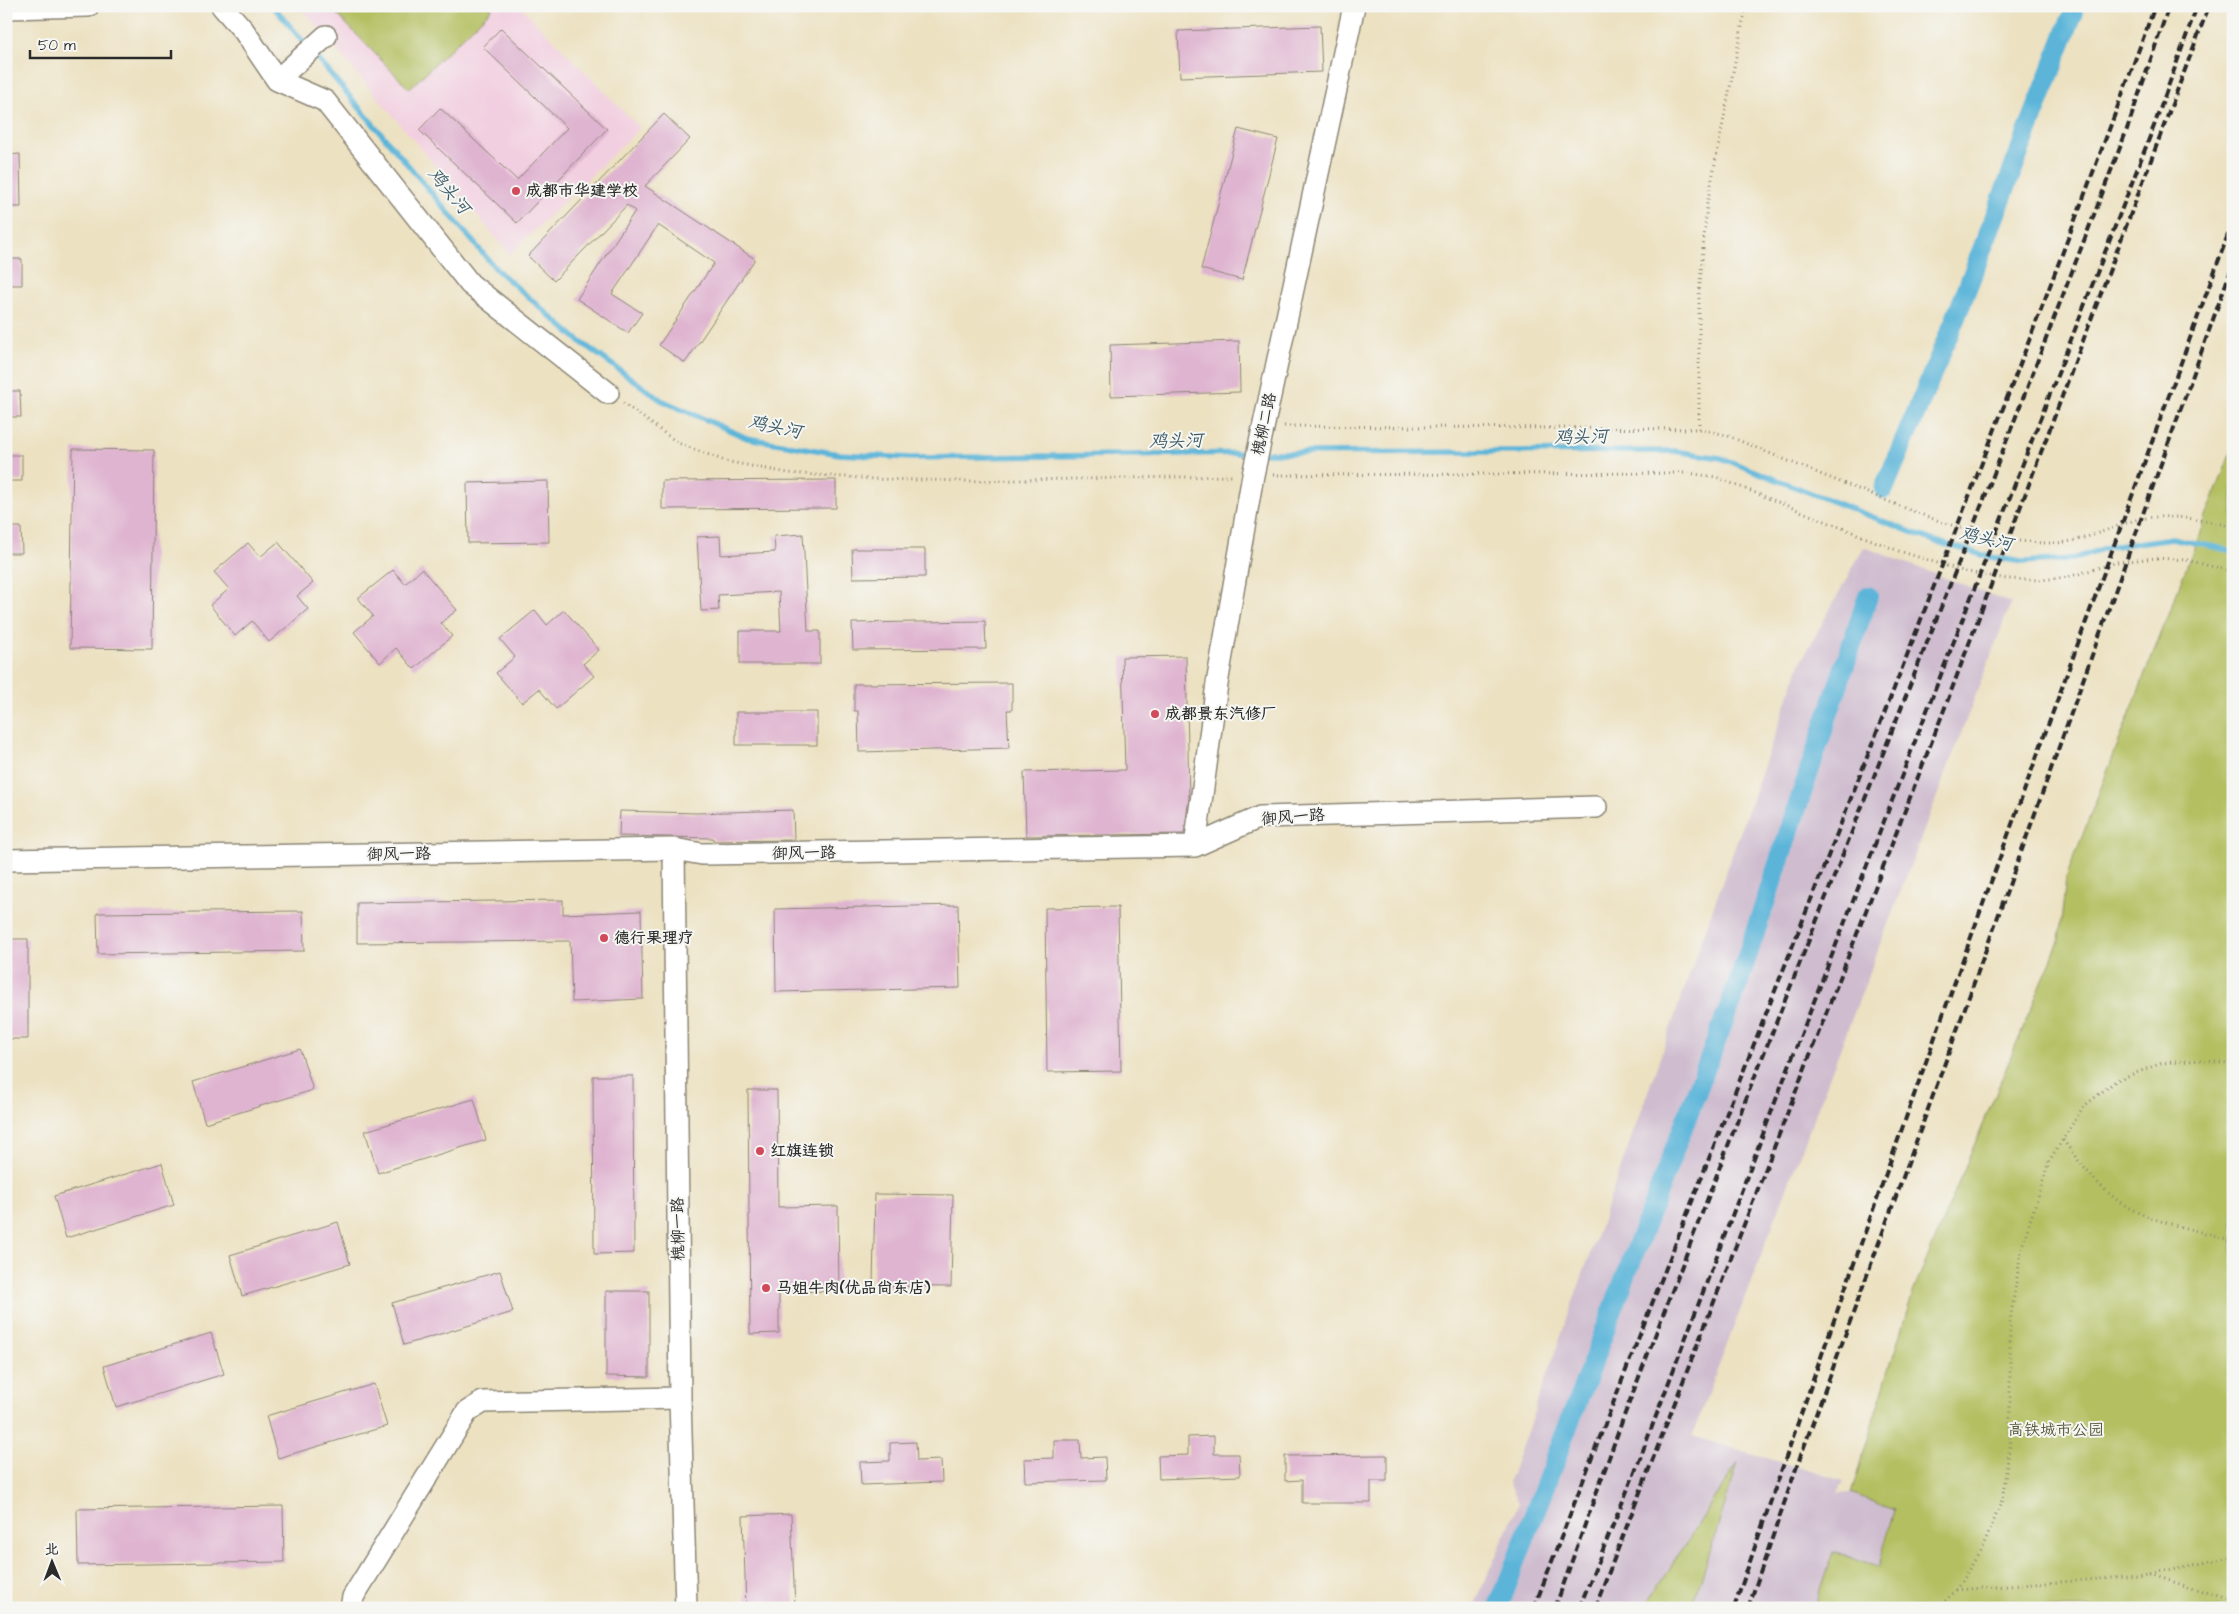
<svg xmlns="http://www.w3.org/2000/svg" width="2239" height="1614" font-family="'Architects Daughter','LXGW WenKai TC',sans-serif">
	<style>
		.built { fill: #f2cfe0 }
		.industrial { fill: #cfbdcf }
		.green { fill: #b3bf61; stroke: #6f7546 }
		.lines { fill: none; stroke-linecap: round; stroke-linejoin: round }
		.stream { stroke: #5cb5d9; stroke-width: 5.5 }
		.canal { stroke: #5cb5d9; stroke-width: 20 }
		.building { fill: #dfb4d0 }
		.minor-casing { stroke: #8c8676; stroke-width: 24 }
		.path { stroke: #8c8676; stroke-width: 3; stroke-dasharray: 1 4; stroke-linecap: butt }
		.minor { stroke: #fff; stroke-width: 21 }
		.rail { stroke: #2b2b2b; stroke-width: 4; stroke-dasharray: 8 4; stroke-linecap: butt }
		.poi-dot { fill: #d1495b; stroke: #f6f6f2; stroke-width: 2 }
		.labels { text-anchor: middle; dominant-baseline: central; stroke-width: 4; stroke-linejoin: round; paint-order: stroke }
		.poi-label { font-size: 16px; font-weight: bold; fill: #2b2b2b; stroke: #f6f6f2; text-anchor: start }
		.street-label { font-size: 16px; fill: #2b2b2b; stroke: #f6f6f2 }
		.park-label { font-size: 16px; fill: #54573b; stroke: #f6f6f2 }
		.water-label { font-size: 18px; font-style: italic; fill: #3c5b68; stroke: #f6f6f2 }
	</style>
	<rect width="100%" height="100%" fill="#f6f6f2"/>
	<filter id="ink" filterUnits="userSpaceOnUse"><feTurbulence type="fractalNoise" baseFrequency=".02" numOctaves="2"/><feDisplacementMap in="SourceGraphic" scale="10" xChannelSelector="R" yChannelSelector="G"/><feConvolveMatrix kernelMatrix="1 2 1 2 8 2 1 2 1" color-interpolation-filters="sRGB"/></filter>
	<filter id="wash" filterUnits="userSpaceOnUse"><feTurbulence type="fractalNoise" baseFrequency=".0096" numOctaves="4" result="noise"/><feDisplacementMap in="SourceGraphic" scale="20" xChannelSelector="R" yChannelSelector="G"/><feGaussianBlur stdDeviation="1.12" result="paint"/><feColorMatrix in="noise" values="0 0 0 0 0 0 0 0 0 0 0 0 0 0 0 0 0 1.4 0 .05"/><feComposite in="paint" operator="in"/></filter>
	<g filter="url(#wash)">
		<rect width="100%" height="100%" fill="#ece1c1"/>
		<path class="built" d="M300,6H520L640,128L510,254Z"/>
		<path class="industrial" d="M1864,547L2011,603L1692,1436L1844,1481L1837,1494L1851,1493L1895,1509L1877,1568L1833,1552L1814,1608H1473L1519,1503L1509,1482L1800,664Z"/>
		<path class="green" d="M329,6H490L492,9L409,89Z
			M2233,447V1608H1814L1833,1552L1878,1567L1895,1510L1851,1493L1912,1295L2059,941L2066,878Z
			M1738,1463L1692,1608H1644Z"/>
		<g class="lines">
			<path class="stream" d="M273,6L307,46
				M313,53L497,270L578,340L661,400L747,438L839,454L911,458L1254,453
				M1263,453L1674,451L1721,458L1934,541L1990,557L2023,562L2073,559L2108,547L2172,538L2233,551"/>
			<path class="canal" d="M1884,489L1956,317L2072,16L2074,6
				M1498,1608L1735,992L1868,596"/>
		</g>
		<g id="blocks">
			<path class="building" d="M1320,26L1322,72L1180,77L1178,31Z
				M501,28L607,129L517,223L419,130L440,108L517,180L567,128L483,47Z
				M664,114L690,139L645,186L755,259L685,363L659,345L714,263L658,225L612,294L642,313L628,333L577,299L635,211L627,205L554,281L528,256Z
				M1238,129L1278,139L1242,280L1201,269Z
				M20,154L21,207H6V155Z
				M6,259H22V285H6Z
				M1239,341L1240,392L1111,396L1110,345Z
				M6,391H20L21,417H6Z
				M73,449L154,450L152,649L70,648Z
				M6,455H22V481H6Z
				M836,480V508L662,509V481Z
				M548,481L549,542L468,543L467,483Z
				M6,527H21L22,553H6Z
				M803,534L808,631H820V664H740V631H781L779,592L718,595L719,610L701,611L697,537L720,536L721,555L775,552L774,536Z
				M278,542L313,583L297,596L308,609L269,642L252,621L235,636L210,605L229,589L214,572L248,543L260,557Z
				M852,549H925V577L853,578Z
				M422,569L457,610L441,623L452,636L414,669L396,648L380,663L354,632L373,616L358,598L393,570L405,584Z
				M535,610L547,625L564,610L599,650L583,664L594,676L556,709L539,689L522,703L496,673L515,657L500,639Z
				M985,621L986,649L853,650L852,623Z
				M1186,656L1189,798L1184,834L1026,836L1024,772L1125,770L1122,657Z
				M1012,683V710H1007L1009,748L859,752L858,711H854V684Z
				M736,712H817V745H736Z
				M793,810L794,840L713,841V838L619,836L620,811L696,813Z
				M563,900V914L641,911L643,999L572,1002L570,941L357,943V903Z
				M958,905L960,988L776,992L775,909Z
				M1118,907L1121,1071L1047,1072L1045,908Z
				M303,911L304,951L98,954L97,913Z
				M6,939H28V1039H6Z
				M300,1049L313,1090L205,1123L193,1082Z
				M593,1076H633L634,1253L594,1254Z
				M748,1090H777L778,1207L838,1206L839,1291L779,1292V1333L750,1334Z
				M474,1099L486,1140L378,1173L365,1131Z
				M162,1163L174,1205L66,1238L54,1196Z
				M875,1194L953,1195L951,1287L873,1286Z
				M338,1222L350,1264L242,1296L230,1255Z
				M500,1271L513,1312L404,1345L392,1303Z
				M606,1291H649V1377L606,1376Z
				M211,1333L224,1374L116,1407L104,1366Z
				M374,1384L387,1426L278,1458L266,1416Z
				M1214,1436V1454H1239L1240,1476L1159,1479L1158,1456L1188,1455V1437Z
				M1054,1440H1080L1081,1458L1105,1457L1106,1480L1025,1482L1024,1459L1054,1458Z
				M916,1442L917,1461L941,1460L942,1482L861,1485L860,1462L890,1461V1443Z
				M1387,1455V1481H1371V1503H1302V1480L1285,1481V1456Z
				M283,1506L284,1562L78,1565L77,1509Z
				M791,1514L795,1608H746L743,1516Z"/>
		</g>
	</g>
	<g filter="url(#ink)">
		<use href="#blocks" fill-opacity="0" stroke="#8c8676" stroke-width="1"/>
		<g class="lines">
			<defs>
				<path id="minor" d="M222,6L244,31L277,80L325,101L470,284L608,393
					M6,8L88,6
					M277,80L326,36
					M1195,846L1217,684L1253,475L1354,6
					M674,849L680,1398L686,1608
					M6,860L674,849L702,854L1195,846L1260,817L1596,807
					M351,1608L353,1597L467,1412L483,1402L680,1398"/>
			</defs>
			<use href="#minor" class="minor-casing"/>
			<path class="path" d="M623,403L678,443L725,461L788,473L874,479L967,481L1234,476
				M1284,426L1699,429L1726,435C1771,454 1817,473 1863,491C1922,515 1983,542 2048,543C2078,544 2104,530 2132,521C2163,512 2202,519 2233,527
				M1699,429V295L1707,204L1746,6
				M1273,475L1688,473L1716,477L1899,551L1963,571L2007,579L2041,580L2068,577L2118,562L2156,558L2187,560L2233,572
				M2063,1140C2083,1167 2105,1197 2137,1212C2167,1226 2202,1230 2233,1242
				M2150,1574L2233,1602
				M1956,1590L2138,1576L2233,1557
				M1938,1608L1956,1590L1983,1547L2002,1500L2010,1445V1321L2022,1246L2049,1162L2083,1107L2117,1080L2162,1063L2201,1060L2233,1065"/>
			<use href="#minor" class="minor"/>
			<path class="rail" d="M1534,1608C1739,1073 1957,543 2155,6
				M1555,1608L1624,1416L1749,1091L1986,494L2126,132L2169,6
				M1579,1608L1634,1474L1782,1084L2154,126L2197,6
				M1595,1608L1944,710L2209,6
				M1734,1608C1893,1143 2064,682 2233,221
				M1748,1608L1797,1466L1953,1041L2233,264"/>
		</g>
	</g>
	<g class="poi-dot">
		<circle cx="516" cy="191" r="5"/>
		<circle cx="1155" cy="714" r="5"/>
		<circle cx="604" cy="938" r="5"/>
		<circle cx="760" cy="1151" r="5"/>
		<circle cx="766" cy="1288" r="5"/>
	</g>
	<g class="labels">
		<g class="poi-label">
			<text x="526" y="191">成都市华建学校</text>
			<text x="1165" y="714">成都景东汽修厂</text>
			<text x="614" y="938">德行果理疗</text>
			<text x="770" y="1151">红旗连锁</text>
			<text x="776" y="1288">马姐牛肉(优品尚东店)</text>
		</g>
		<g class="street-label">
			<text transform="translate(1264 424) rotate(-78)">槐柳二路</text>
			<text transform="translate(1293 817) rotate(-4)">御风一路</text>
			<text transform="translate(804 853) rotate(-1)">御风一路</text>
			<text transform="translate(399 854) rotate(-1)">御风一路</text>
			<text transform="translate(678 1229) rotate(-91)">槐柳一路</text>
		</g>
		<g class="park-label">
			<text x="2056" y="1430">高铁城市公园</text>
		</g>
		<g class="water-label">
			<text transform="translate(449 191) rotate(50)">鸡头河</text>
			<text transform="translate(775 427) rotate(12)">鸡头河</text>
			<text transform="translate(1581 437) rotate(-1)">鸡头河</text>
			<text transform="translate(1176 441) rotate(-1)">鸡头河</text>
			<text transform="translate(1986 539) rotate(13)">鸡头河</text>
		</g>
	</g>
	<rect width="2239" height="1614" fill="none" stroke="#f6f6f2" stroke-width="25"/>
	<g transform="translate(52 1562) rotate(359)" stroke="#f6f6f2" stroke-width="4" paint-order="stroke">
	<path d="M0-4L9 19L0 12L-9 19Z" fill="#2b2b2b"/>
	<text y="-8" font-size="14" font-weight="bold" text-anchor="middle" fill="#2b2b2b">北</text>
	</g>
	<path d="M30 50v8h141v-8" fill="none" stroke="#2b2b2b" stroke-width="2.5"/>
	<text x="38" y="50" font-size="15" fill="#2b2b2b" stroke="#f6f6f2" stroke-width="4" paint-order="stroke">50 m</text>
</svg>
